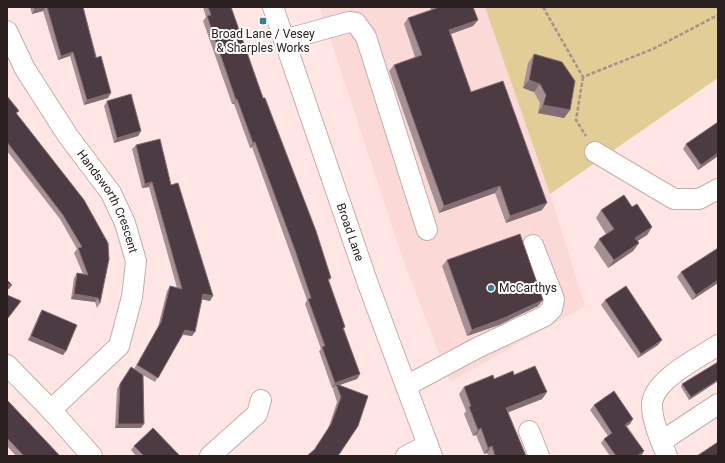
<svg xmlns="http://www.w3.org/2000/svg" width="725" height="463" font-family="Roboto,sans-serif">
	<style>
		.built { fill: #fad9d6 }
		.green { fill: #e2cd96 }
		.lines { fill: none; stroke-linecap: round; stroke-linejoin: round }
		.minor-casing { stroke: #c4adab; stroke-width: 22 }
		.path { stroke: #a49290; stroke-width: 2.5; stroke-dasharray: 4 2; stroke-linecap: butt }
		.minor { stroke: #fff; stroke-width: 20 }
		.wall { fill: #a69094 }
		.shaded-wall { fill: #826e73 }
		.building { fill: #4d3b43; stroke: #826e73 }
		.poi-dot { fill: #3e7e92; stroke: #fff; stroke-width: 1.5 }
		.labels { text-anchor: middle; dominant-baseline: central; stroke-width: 4; stroke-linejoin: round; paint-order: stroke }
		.poi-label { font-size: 12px; fill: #29201f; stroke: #fff }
		.street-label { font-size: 12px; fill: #29201f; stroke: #fff }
	</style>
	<rect width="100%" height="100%" fill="#ffe6e4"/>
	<path class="built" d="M320,7H485L550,194L585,306L450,382L402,257Z"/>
	<path class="green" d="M485,7H718V78L550,194Z"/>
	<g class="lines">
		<defs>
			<g id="minor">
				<path id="s1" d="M273,7L368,284L432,456"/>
				<path id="s2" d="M7,31L25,69L68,136L111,193L125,223L136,261L132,297L119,346L51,410"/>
				<path d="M284,40L349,22L356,23L366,37L427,230"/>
				<path d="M595,152L674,199H699L718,189"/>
				<path d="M7,365L51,410L92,456"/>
				<path d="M406,386L477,348L545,316L552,309L554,299L533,245"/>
				<path d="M529,431L539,456"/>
				<path d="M662,441L718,404"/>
				<path d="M210,456L257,414L261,400"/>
				<path d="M406,456L428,445"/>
				<path d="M667,456C661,441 652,422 652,405C652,380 699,358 718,345"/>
			</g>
		</defs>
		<use href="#minor" class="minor-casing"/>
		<path class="path" d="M543,7L583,77L655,48L718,15
			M583,77L576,120L586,136"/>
		<use href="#minor" class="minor"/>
	</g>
	<path class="wall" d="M30,7H83L108,98L84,105L70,56L58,60L43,11L32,14Z
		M203,7H231L263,98L331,278L329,281L345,327L344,329L360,374L357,379L339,385L368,396L314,449L328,429L337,402L333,389L334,387L332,388L319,351L321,349L305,304L307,300L291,255L252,147L250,148L234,104H232L203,21L206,17Z
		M430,7H473L478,20L473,26L451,34L471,92L542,210L506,223L495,193L439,213L389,71L394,65L415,57L404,24L408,18L431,10Z
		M534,54L570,110L564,118L538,113L540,103L534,92L523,88L528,63Z
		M7,96L17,114L84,200L100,303L97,308L95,302L71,299L74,278L77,273L83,274L74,253L77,249L60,219L7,151Z
		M107,101L141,131L138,136L114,143L104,106Z
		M686,144L718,156L698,170L683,149Z
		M136,145L171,185L210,301L202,299L192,336L183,335L155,382L143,375L141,428H115L117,389L131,367L134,369L158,327L167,291L170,286L177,288L149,187L142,188L132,149Z
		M632,207L652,227L647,235L637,241L639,243L633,251L608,268L594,247L599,239L606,234L596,218L601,210Z
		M447,260L538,306L499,325L467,336L442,266Z
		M681,272L718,283L692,300L677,277Z
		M605,300L658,345L638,358L601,305Z
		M42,310L66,351L63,355L28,340L39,315Z
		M718,362V381L689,400L681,387L682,384Z
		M514,375L547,392L542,399L508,412L526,456H488L487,453L484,454L476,435L473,436L464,414L466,411L459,394L464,387L494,379Z
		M7,400L60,456H16L7,446Z
		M594,405L633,419L630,424L627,426L644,451L641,456H610L601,443L604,439L608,436L590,410Z
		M134,446L178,456H136L131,450Z"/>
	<path class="shaded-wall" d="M43,7H46L43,11L32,14L35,9Z
		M478,20L473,26L445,36L449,30Z
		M73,52L70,56L58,60L61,56Z
		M529,80L540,84L534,92L523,88Z
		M111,93L108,98L84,105L87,100Z
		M237,99L234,104H232Z
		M543,105L570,110L564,118L538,113Z
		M141,131L138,136L114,143L117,138Z
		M255,142L252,147L250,148L253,143Z
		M718,153V156L698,170L701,165Z
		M152,182L149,187L142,188L145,184Z
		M500,186L495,193L439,213L444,206Z
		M547,203L542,210L506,223L510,216Z
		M652,227L647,235L630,246L635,238Z
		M639,243L633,251L608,268L614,260Z
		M718,280V283L692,300L696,295Z
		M7,284L12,285L9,289H7Z
		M74,294L98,298L95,302L71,299Z
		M203,294L213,296L210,301L200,299Z
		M543,300L538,306L499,325L467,336L472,330Z
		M185,330L195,332L192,336L182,334Z
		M31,336L66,351L63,355L28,340Z
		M662,340L658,345L638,358L641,354Z
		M360,374L357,379L337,386L336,384L334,387L332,388L335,383Z
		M718,380V381L689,400L691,397Z
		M547,392L542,399L502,415L506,408Z
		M633,419L630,424L622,429L625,425Z
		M118,424H144L141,428H115Z
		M481,428L476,435L473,436L478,430Z
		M492,446L487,453L484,454L488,448Z
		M644,451L641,456H637Z"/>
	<path class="building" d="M34,7H43L35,9Z
		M47,7H83L96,58L101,56L111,93L87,100L73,52L61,56Z
		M208,7H231L263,98H265L316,231L331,278L328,279L345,327L343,328L360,374L335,383L322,347L325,346L308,299L311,298L295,250L255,142L253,143L237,99L236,100L207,16L211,15Z
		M437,7H473L478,20L449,30L471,92L503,81L547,203L510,216L500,186L444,206L394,65L422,55L408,18L437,8Z
		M534,54L562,62L575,81L570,110L543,105L546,95L540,84L529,80Z
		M131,94L141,131L117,138L107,101Z
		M7,96L19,111L16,113L84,200L108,243L109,259L100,303L98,298L74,294L77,273L88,275L78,248L82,247L63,215L7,142Z
		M718,122V153L701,165L686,144Z
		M160,139L171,185L178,183L213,296L203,294L195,332L185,330L158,378L137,365L161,322L170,286L182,289L152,182L145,184L136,145Z
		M624,195L632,207L637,204L652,227L635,238L639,243L614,260L599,239L614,229L601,210Z
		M520,234L543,300L504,318L472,330L447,260Z
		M718,248V280L696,295L681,272Z
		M7,280L12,285L7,284Z
		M626,286L662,340L641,354L605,300Z
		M7,295L21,301L8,318H7Z
		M42,310L77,325L66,351L31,336Z
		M718,362V380L691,397L682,384Z
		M535,366L547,392L506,408L526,456H495L492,446L488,448L481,428L478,430L469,407L471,406L464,387L493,375L494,379L513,371L514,375Z
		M131,367L143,375L144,424H118L120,384Z
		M336,384L368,396L358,426L338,456H307L315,449L331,424L341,397Z
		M614,391L633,419L625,425L644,451L637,456H616L604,439L612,433L594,405Z
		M7,400L60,456H24L7,438Z
		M153,428L179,455L178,456H144L134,446Z
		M718,442V456H697Z"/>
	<g class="poi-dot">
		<rect x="259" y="17" width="8" height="8" rx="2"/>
		<circle cx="491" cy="288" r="4"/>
	</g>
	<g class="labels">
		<g class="poi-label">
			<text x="263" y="34">Broad Lane / Vesey<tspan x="263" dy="14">&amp; Sharples Works</tspan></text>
			<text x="499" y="288" text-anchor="start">McCarthys</text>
		</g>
		<g class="street-label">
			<text stroke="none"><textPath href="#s2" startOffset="199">Handsworth Crescent</textPath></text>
			<text stroke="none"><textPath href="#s1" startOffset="238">Broad Lane</textPath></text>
		</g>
	</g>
	<rect width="725" height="463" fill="none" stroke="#29201f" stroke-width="16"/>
</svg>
